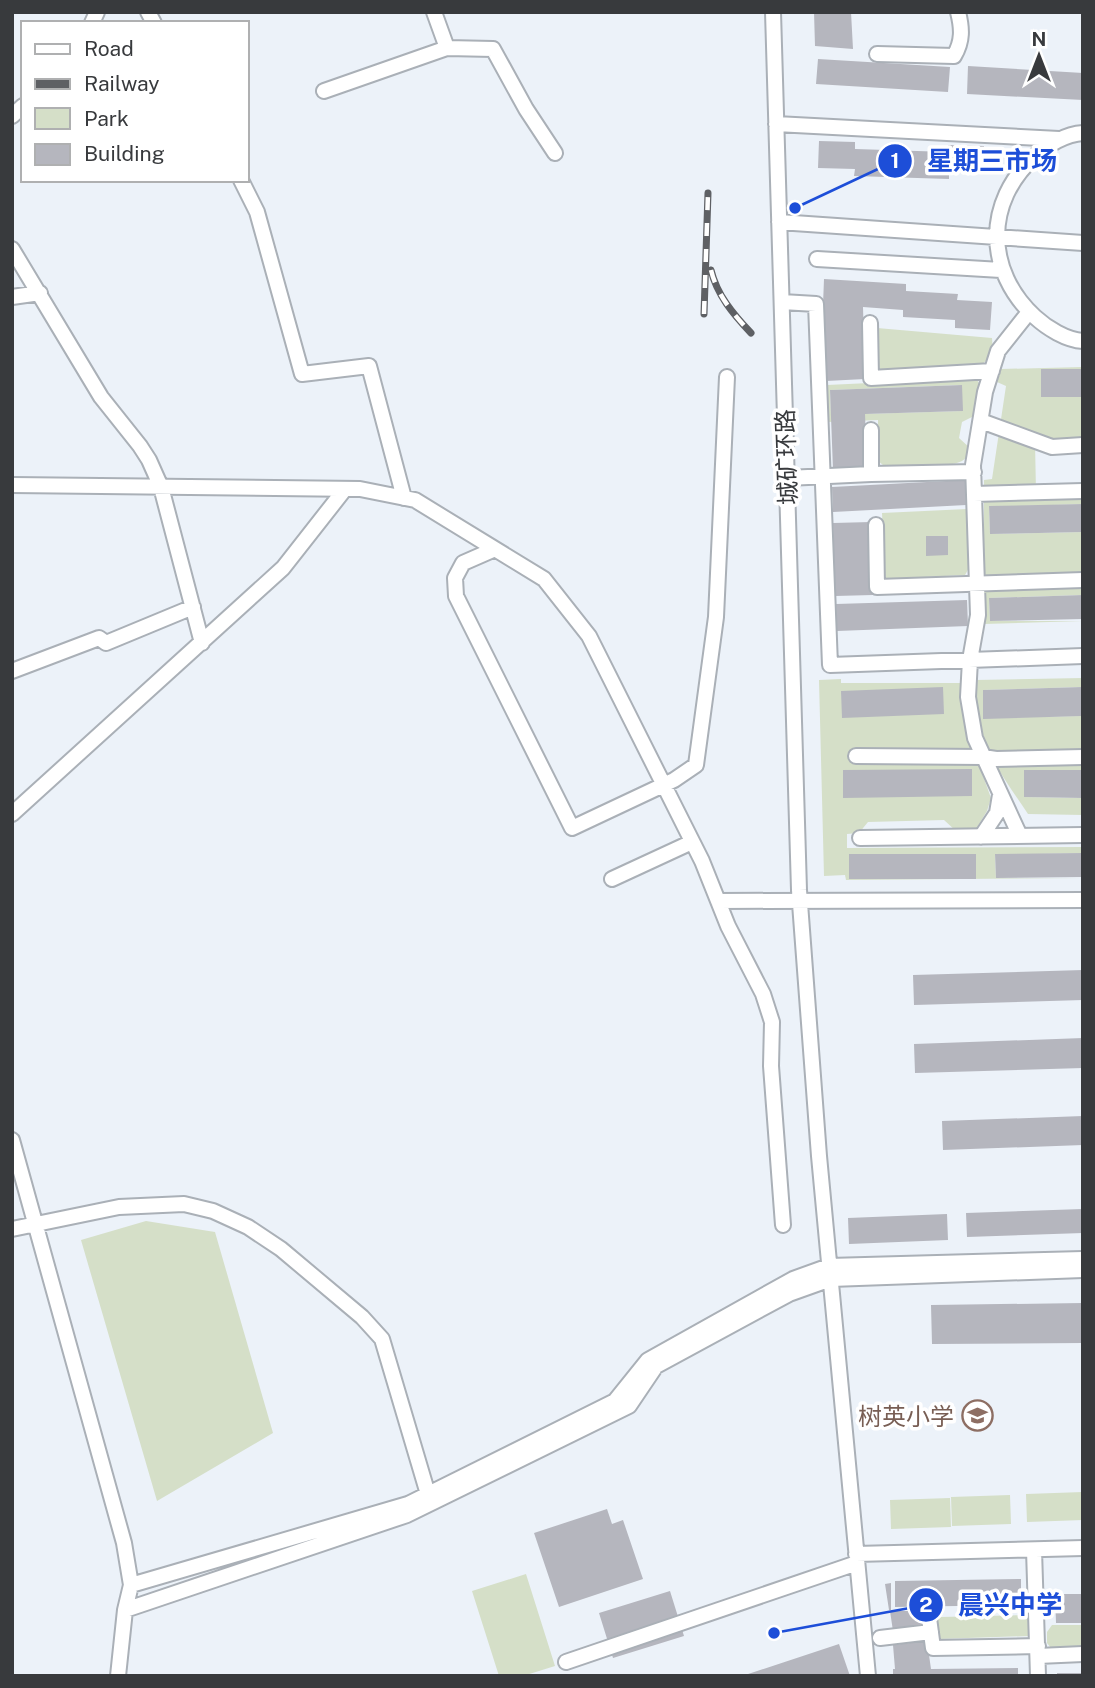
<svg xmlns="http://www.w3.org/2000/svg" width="1095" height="1688" font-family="'Public Sans','Noto Sans SC',sans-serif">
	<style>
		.green { fill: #d5dfc8; fill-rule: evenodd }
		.building { fill: #b5b6be }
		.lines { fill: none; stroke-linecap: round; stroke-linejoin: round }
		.minor-casing { stroke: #aab0b7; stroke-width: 18 }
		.minor { stroke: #fff; stroke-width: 14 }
		.rail-casing { stroke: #5e6064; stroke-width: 7 }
		.rail { stroke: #fff; stroke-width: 4.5; stroke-dasharray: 13; stroke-linecap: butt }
		.labels { text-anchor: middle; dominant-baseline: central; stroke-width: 7; stroke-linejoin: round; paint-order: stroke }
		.street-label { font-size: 24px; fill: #383a3d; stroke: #fff }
		.education-label { font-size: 24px; fill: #785e54; stroke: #fff; text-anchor: end }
		.leader { fill: none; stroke: #1d4ed8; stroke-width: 2.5 }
		.callout-dot { fill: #1d4ed8; stroke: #fff; stroke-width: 2.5 }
		.mark-label { font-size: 21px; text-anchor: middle; font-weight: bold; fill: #fff }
		.callout-label { font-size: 26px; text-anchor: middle; font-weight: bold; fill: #1d4ed8; stroke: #fff; stroke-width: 7; stroke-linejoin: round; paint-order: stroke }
	</style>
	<rect width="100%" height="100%" fill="#ecf2f9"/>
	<path class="green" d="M877,328L992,338L993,353L981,366L878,370Z
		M1083,367V369L1041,370L1042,397H1083V445L1035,442L1036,492L1083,493V504L989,507L990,534L1083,532V595L989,598L990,621H1083L984,624V480L992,479L1006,386L997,382L1001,369Z
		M976,378L980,385L974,416L962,422L959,438L970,448C969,453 967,458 962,461C948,469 900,465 883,465L878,461V420L828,422L827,385ZM962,385V411L831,415L830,390Z
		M967,509L969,568L965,575L885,579L882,513Z
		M1083,678V770H1024V797L1083,798V815L1028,814C995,765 975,741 975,680ZM1081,687L1082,716L983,718V690Z
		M841,679V683H961L964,723L991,798L987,811L976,829L956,831L944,820L868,822L859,833L847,834V848L1083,847V853L995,855L996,878H1083L846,880L845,875L824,876L819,680ZM849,854H975L849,879Z
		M146,1221L215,1232L273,1433L157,1501L81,1240Z
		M1083,1492V1520L1027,1522L1026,1494Z
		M1010,1495L1011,1524L952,1526L951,1497Z
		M950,1498L951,1527L891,1529L890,1500Z
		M526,1574L555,1666L523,1676H499L472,1591Z
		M1024,1615L1031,1620L1029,1636L939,1639L934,1634V1622L941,1617Z
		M1052,1625H1083V1648H1051L1047,1643V1632Z"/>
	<path class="building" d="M814,12H851L853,49L815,46Z
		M818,59L950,67L948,92L816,84Z
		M968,66L1083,73V100L967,94Z
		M819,141L855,142V149L948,152V145L984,146V173L949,172V179L854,176L855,169L818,168Z
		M824,279L906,284V291L958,294L957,300L992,302L990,330L955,328V320L903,317V310L863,307L865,379L826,381L823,305Z
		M1041,369H1083V397H1041Z
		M962,385L963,411L865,414L867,469L833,470L830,390Z
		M965,480L966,505L833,512L832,487Z
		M1083,504V532L990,534L989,506Z
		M871,522L873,595L835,596L833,523Z
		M926,536H948V555L926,556Z
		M1083,595V619L990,621L989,598Z
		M967,600L968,626L837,631L836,604Z
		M943,687L944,714L842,718L841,691Z
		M1082,687V716L983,719V690Z
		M972,769V796L843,798V770Z
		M1024,770H1083V798L1024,797Z
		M1083,853V877L996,878L995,854Z
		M849,854H976V879H849Z
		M1083,970V1000L914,1005L913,975Z
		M1083,1038V1068L915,1073L914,1044Z
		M1083,1116V1145L943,1150L942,1121Z
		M1083,1209V1233L967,1237L966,1213Z
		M947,1214L948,1240L849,1244L848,1218Z
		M1083,1303V1343L932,1344L931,1305Z
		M607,1509L612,1524L623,1520L643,1579L559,1607L534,1533Z
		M1021,1579V1605L895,1607V1581Z
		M891,1583V1610H889L885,1584Z
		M670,1591L684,1636L613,1658L599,1613Z
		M1055,1594H1083V1623H1056Z
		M890,1611H922L923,1628L893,1631Z
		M927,1641L931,1669L1018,1668V1676H893V1669H895L893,1645Z
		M839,1644L850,1676H745V1675Z
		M1057,1673H1083V1676H1057Z"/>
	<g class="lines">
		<defs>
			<path id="minor" d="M148,12L154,23
				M773,12L799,890L819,1156L868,1676
				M92,23L97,12
				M447,48L493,49L526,109L555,153
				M877,54L954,56C963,41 962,28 958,12
				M324,91L447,48L434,12
				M12,116L23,106
				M776,124L1059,139
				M1083,133C1066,134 1047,145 1035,156C984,202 985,271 1035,317C1047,328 1066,340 1083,341
				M241,180L257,212L302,374L369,366L404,498
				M779,222L1083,243
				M12,249L101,397L140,446L149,460L161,487L202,643
				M817,259L1001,270
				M12,297L40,293
				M782,302L816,304L830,665L1083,656
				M870,323L871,378L992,371
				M981,421L1052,447L1083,445
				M871,430V474L974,472
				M787,478L871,474
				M12,485L360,489L415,500L544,579L589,636L702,861L728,926L763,994L772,1022L771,1066L783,1225
				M974,494L1083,491
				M876,525L877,587L1083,580
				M495,549L463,563L455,578L456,596L572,828L674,780L696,765L716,617L727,377
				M12,671L99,638L106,643L193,607
				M856,756L983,757L996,759L1083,757
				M12,814L283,568L345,489
				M1020,836L975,738L968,697L970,660L978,615L973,465L985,392L998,351L1029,312
				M981,837L997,813L1000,795
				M860,838L1083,835
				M612,879L692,842
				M718,901L1083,900
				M12,1140L124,1543L131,1585L125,1610L118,1676
				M12,1229L119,1207L184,1204L213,1211L248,1227L281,1249L362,1317L382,1339L430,1501
				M1034,1550L1038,1676
				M856,1554L1083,1548
				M131,1585L408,1504L615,1401L648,1360L793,1279L829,1266L1083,1259
				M125,1610L407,1515L629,1406L656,1366L789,1294L831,1279L1083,1270
				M929,1618L933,1648L1038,1646
				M880,1638L931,1632
				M1038,1656L1083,1654
				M566,1662L857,1563"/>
		</defs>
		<use href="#minor" class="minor-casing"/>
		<use href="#minor" class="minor"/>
		<defs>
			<path id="rail" d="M711,270C717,295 733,314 751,333
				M704,314L708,193"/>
		</defs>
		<use href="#rail" class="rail-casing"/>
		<use href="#rail" class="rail"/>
	</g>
	<defs>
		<symbol id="school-ring" viewBox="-11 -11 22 22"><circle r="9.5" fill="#fff" stroke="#8d6e63" stroke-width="1.5"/><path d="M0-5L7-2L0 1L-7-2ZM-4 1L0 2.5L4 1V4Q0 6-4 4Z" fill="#8d6e63"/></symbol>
	</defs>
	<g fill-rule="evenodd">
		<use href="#school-ring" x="960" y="1398" width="35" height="35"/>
	</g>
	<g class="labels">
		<g class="street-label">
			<text transform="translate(786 457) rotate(-92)">城矿环路</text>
		</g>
		<g class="education-label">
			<text x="954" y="1416">树英小学</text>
		</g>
	</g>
	<path class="leader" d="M795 208L895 161M774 1633L926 1605"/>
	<g class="callout-dot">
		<circle cx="795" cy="208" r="7"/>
		<circle cx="774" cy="1633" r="7"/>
		<circle cx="895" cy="161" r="18"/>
		<circle cx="926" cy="1605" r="18"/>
	</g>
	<g class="mark-label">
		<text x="895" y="168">1</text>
		<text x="926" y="1612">2</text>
	</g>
	<g class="callout-label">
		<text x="992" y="170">星期三市场</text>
		<text x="1010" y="1614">晨兴中学</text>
	</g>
	<rect width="1095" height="1688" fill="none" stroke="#383a3d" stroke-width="28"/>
	<rect x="21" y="21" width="228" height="161" fill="#ffffff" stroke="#afb0b1" stroke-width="2"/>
	<rect x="35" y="44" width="35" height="10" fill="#ffffff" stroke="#afb0b1" stroke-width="2"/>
	<text x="84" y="56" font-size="21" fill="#383a3d">Road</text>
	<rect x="35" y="79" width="35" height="10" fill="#5e6064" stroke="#afb0b1" stroke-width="2"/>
	<text x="84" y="91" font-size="21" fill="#383a3d">Railway</text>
	<rect x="35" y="108" width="35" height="21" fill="#d5dfc8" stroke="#afb0b1" stroke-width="2"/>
	<text x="84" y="126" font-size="21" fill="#383a3d">Park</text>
	<rect x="35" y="144" width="35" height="21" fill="#b5b6be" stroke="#afb0b1" stroke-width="2"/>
	<text x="84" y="161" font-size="21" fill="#383a3d">Building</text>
	<g transform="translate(1039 56)" stroke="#ffffff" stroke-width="5" paint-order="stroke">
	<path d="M0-5L12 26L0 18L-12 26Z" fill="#383a3d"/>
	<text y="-10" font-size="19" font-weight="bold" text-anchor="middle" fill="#383a3d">N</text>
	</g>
</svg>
